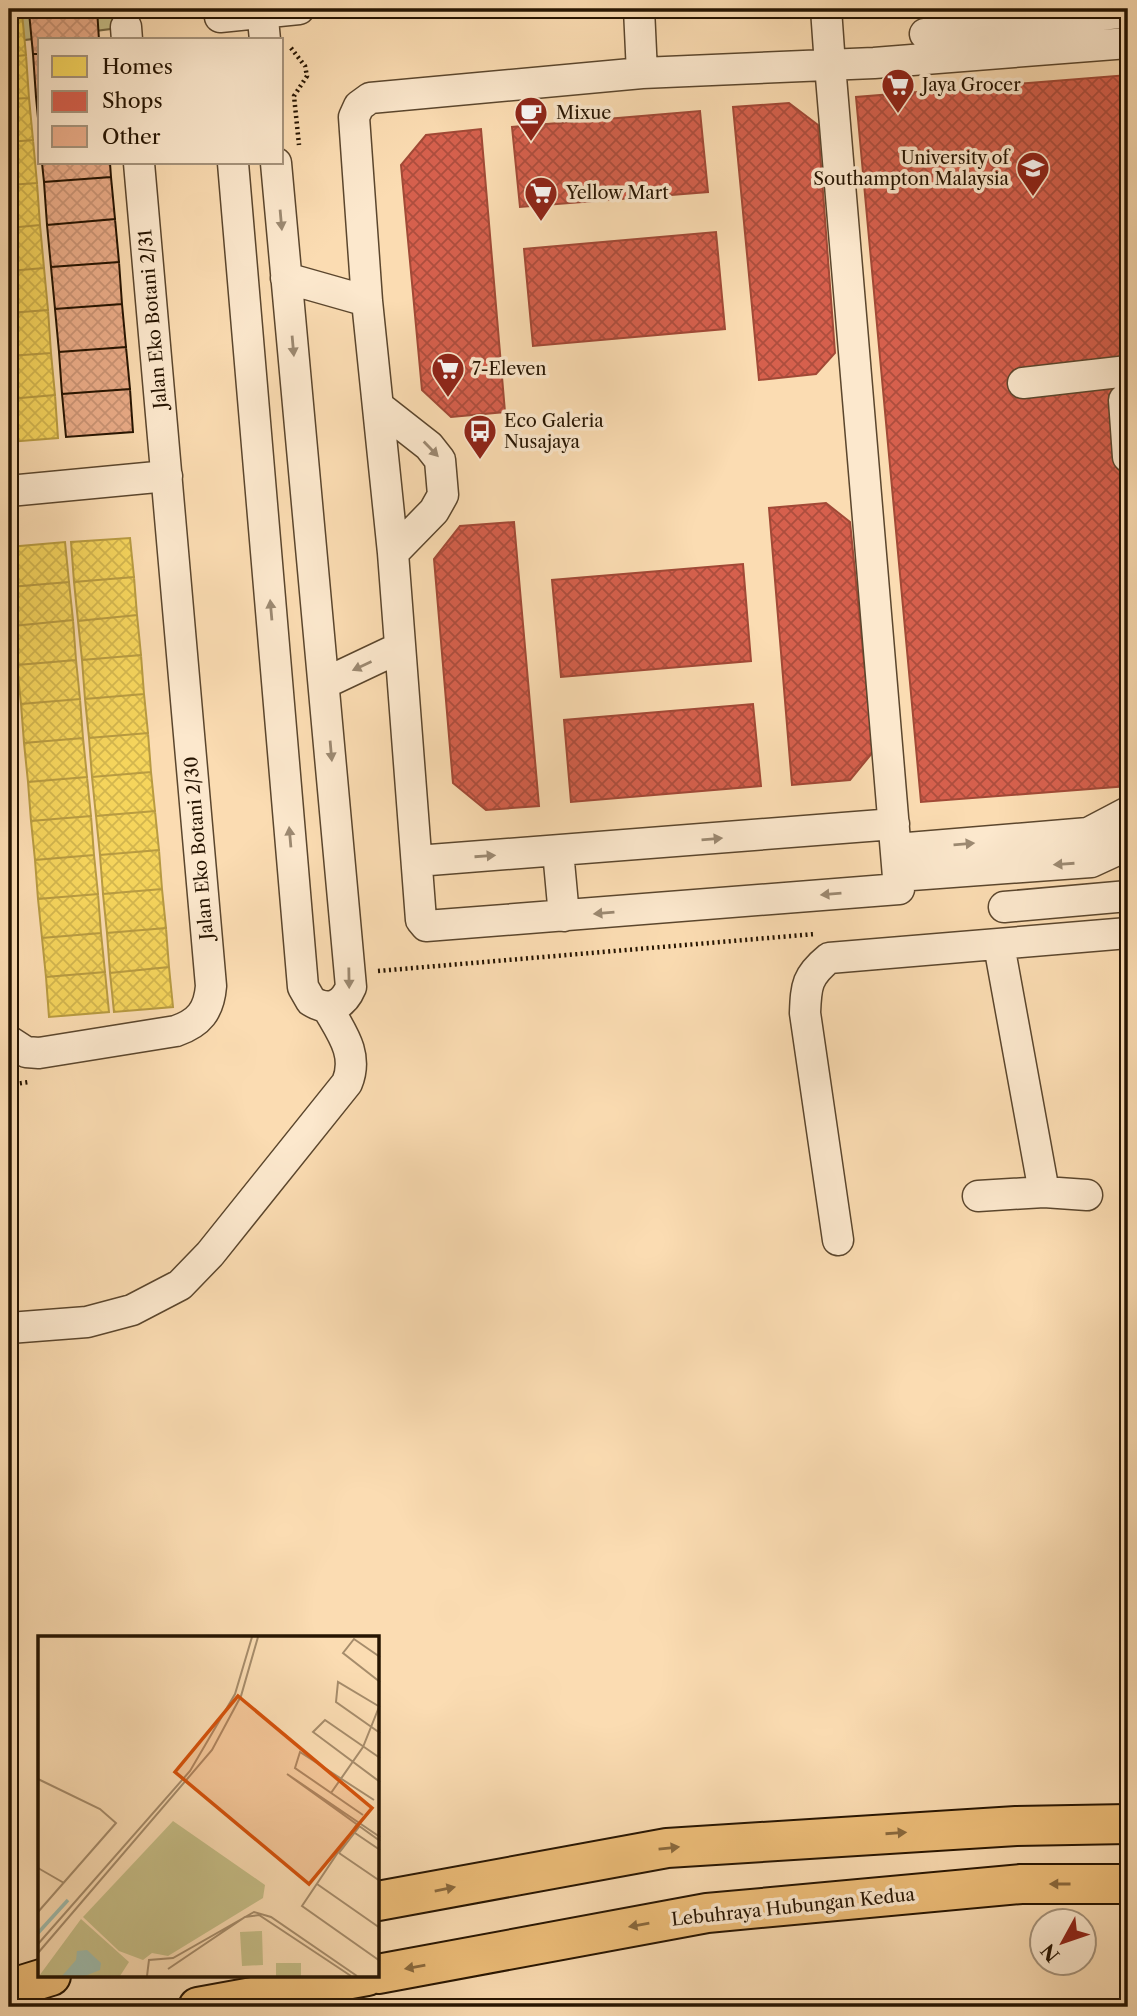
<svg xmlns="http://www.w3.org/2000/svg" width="1137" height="2016" font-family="'Libre Caslon Text',serif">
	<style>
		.green { fill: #c6be87; stroke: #766944; stroke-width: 2 }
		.homes { fill: url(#homes-cross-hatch); stroke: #b89b41; stroke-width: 2 }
		.shops { fill: url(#shops-cross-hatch); stroke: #a14936; stroke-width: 2 }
		.building { fill: url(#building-cross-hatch); stroke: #261401; stroke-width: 2 }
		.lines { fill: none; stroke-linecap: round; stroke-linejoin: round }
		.minor-casing { stroke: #5b462d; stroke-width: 33 }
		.highway-casing { stroke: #261401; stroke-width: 42 }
		.path { stroke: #261401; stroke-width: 4.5; stroke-dasharray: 2 3.5; stroke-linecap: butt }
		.minor { stroke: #fce8cd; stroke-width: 30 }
		.highway { stroke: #eebe79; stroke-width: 38 }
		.oneway { fill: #9c8971 }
		.oneway2 { fill: #8a693d }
		.labels { text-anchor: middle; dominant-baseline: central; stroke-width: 7; stroke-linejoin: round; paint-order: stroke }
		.poi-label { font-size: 18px; fill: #261401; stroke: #fce8cd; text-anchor: start }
		.street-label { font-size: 18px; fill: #261401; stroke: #fce8cd }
		.inset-river { fill: none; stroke: #9fbcad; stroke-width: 3.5 }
		.inset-road { fill: none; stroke: #a68c6b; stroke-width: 2 }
		.view { fill: #d5520b; fill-opacity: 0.15; stroke: #d5520b; stroke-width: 3.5 }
		.inset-edge { fill: none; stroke: #261401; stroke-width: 3.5 }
	</style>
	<defs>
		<pattern id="homes-cross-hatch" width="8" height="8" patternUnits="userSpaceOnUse" patternTransform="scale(1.75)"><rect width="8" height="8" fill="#f6d55c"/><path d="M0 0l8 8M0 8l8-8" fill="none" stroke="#d3b64e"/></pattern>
		<pattern id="shops-cross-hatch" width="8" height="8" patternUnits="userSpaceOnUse" patternTransform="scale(1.75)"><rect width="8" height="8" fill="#d6604d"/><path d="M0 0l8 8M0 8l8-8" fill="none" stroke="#ad4e3e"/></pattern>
		<pattern id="building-cross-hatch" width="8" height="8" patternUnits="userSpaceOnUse" patternTransform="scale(1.75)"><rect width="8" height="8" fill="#eaac88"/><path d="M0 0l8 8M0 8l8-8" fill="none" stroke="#c99374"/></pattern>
	</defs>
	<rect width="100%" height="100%" fill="#fbdcb2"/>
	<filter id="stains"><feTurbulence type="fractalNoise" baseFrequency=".00286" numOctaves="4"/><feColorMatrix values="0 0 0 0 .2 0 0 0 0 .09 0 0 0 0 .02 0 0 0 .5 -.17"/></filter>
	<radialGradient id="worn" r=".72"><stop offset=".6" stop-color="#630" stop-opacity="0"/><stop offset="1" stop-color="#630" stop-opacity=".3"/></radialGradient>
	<path class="green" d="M9,9H126V27L9,42Z"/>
	<path class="homes" d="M22,13L26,55L9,57V14Z
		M26,55L29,98L9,99V57Z
		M29,98L33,140L9,142V99Z
		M33,140L37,183L9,185V142Z
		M37,183L40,225L9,228V185Z
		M40,225L44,268L9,271V228Z
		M44,268L48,310L9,313V271Z
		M48,310L51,353L9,356V313Z
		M51,353L55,395L9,399V356Z
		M55,395L58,438L9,442V399Z
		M130,538L134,577L74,582L71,542Z
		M65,542L69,582L10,587L9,547Z
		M134,577L137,615L78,621L74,582Z
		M69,582L73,620L13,626L10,587Z
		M137,615L141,655L82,660L78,621Z
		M73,620L76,660L17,665L13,626Z
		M141,655L144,694L85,699L82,660Z
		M76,660L80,699L21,704L17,665Z
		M144,694L148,733L89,738L85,699Z
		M80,699L83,738L24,743L21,704Z
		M148,733L151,772L92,777L89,738Z
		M83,738L87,777L28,782L24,743Z
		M151,772L155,811L96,816L92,777Z
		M87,777L91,816L31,821L28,782Z
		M155,811L159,850L100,855L96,816Z
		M91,816L94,855L35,860L31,821Z
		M159,850L162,889L103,894L100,855Z
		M94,855L98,894L38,899L35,860Z
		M162,889L166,928L107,933L103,894Z
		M98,894L101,933L42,938L38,899Z
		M166,928L169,967L110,973L107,933Z
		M101,933L105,972L46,977L42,938Z
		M169,967L173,1007L114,1012L110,973Z
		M105,972L109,1012L49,1017L46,977Z"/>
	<path class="shops" d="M1128,75V786L921,802L856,97Z
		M789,103L818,125L835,353L816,374L759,380L733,107Z
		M700,111L708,192L520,207L512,127Z
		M481,129L505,412L451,417L422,390L401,165L426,135Z
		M716,232L725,329L533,346L524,249Z
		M826,503L850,522L873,752L850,780L792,785L769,508Z
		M514,522L539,806L486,810L453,783L434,559L460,526Z
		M743,564L751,661L561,677L552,580Z
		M753,704L761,786L571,802L564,720Z"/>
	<path class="building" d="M69,9H97L99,40H40V54H33L29,12Z
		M33,54H40V97H36Z
		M36,97H40V139Z
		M42,163H110L111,177L44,182Z
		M111,177L115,219L47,225L44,182Z
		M115,219L119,262L51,267L47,225Z
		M119,262L122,304L55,309L51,267Z
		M122,304L126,347L59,352L55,309Z
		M126,347L130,389L62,394L59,352Z
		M130,389L133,432L66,437L62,394Z"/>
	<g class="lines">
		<defs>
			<path id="minor" d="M262,9L265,40
				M639,9L642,73
				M826,9L830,65L899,889L426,926L421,920L393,553L367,301L354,117L359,106L370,98L642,73L874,63L1128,43
				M220,17L299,9
				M126,27L127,40
				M925,34L1128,12
				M233,163L303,987L311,1001C329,1012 343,1006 351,987L276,163
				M286,278L367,301
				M1023,383L1128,371
				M1128,399L1124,400L1128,457
				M378,406L429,446L440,460L443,495L434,511L393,553
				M9,491L167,476
				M325,683L399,648
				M896,849L1088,833L1128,812
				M558,851L564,916
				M417,861L894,824
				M898,876L1091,862L1128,845
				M1004,907L1128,896
				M999,945L1044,1192
				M9,1041L26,1052L39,1053L176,1031C199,1023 209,1011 211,986L139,163
				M978,1196L1044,1192L1087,1195
				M838,1240L805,1013C806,985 807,976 829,958L1128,933
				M9,1328L87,1322L132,1310L180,1285L210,1254L347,1083C359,1054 341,1032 327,1007"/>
			<path id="highway" d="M378,1901L667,1848L1016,1826L1128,1824
				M378,1974L707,1913L1021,1884H1128
				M9,1989L51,1976
				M198,2007L367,1976"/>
		</defs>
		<use href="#minor" class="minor-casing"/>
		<use href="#highway" class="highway-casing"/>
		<path class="path" d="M291,48L305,66L307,76L294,96L299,145
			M378,971L815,934
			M9,1085L29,1082"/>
		<use href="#minor" class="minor"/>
		<use href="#highway" class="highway"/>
	</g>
	<defs><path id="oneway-solid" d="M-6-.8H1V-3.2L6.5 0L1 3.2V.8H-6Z" transform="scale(1.75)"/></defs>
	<g class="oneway">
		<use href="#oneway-solid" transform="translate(281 220) rotate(85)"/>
		<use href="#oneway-solid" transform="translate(293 346) rotate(85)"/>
		<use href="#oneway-solid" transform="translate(431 449) rotate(46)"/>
		<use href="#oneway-solid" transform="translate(271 610) rotate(-95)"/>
		<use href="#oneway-solid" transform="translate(362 666) rotate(155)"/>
		<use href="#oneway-solid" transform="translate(331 751) rotate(85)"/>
		<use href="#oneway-solid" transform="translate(290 837) rotate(-95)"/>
		<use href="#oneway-solid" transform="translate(712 839) rotate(-5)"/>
		<use href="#oneway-solid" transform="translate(964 844) rotate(-5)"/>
		<use href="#oneway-solid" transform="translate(485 856) rotate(-4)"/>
		<use href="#oneway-solid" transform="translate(1064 864) rotate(176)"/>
		<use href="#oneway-solid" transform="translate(831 894) rotate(175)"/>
		<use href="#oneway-solid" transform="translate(604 913) rotate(175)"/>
		<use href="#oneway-solid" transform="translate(349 978) rotate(89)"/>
	</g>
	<g class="oneway2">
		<use href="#oneway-solid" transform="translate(896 1833) rotate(-4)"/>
		<use href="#oneway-solid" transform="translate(669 1848) rotate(-6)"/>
		<use href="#oneway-solid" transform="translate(1060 1884) rotate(-180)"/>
		<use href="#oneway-solid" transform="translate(445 1889) rotate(-11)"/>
		<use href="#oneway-solid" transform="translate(639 1925) rotate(170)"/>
		<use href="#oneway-solid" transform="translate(415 1967) rotate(170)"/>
	</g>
	<defs>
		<symbol id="supermarket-pin" viewBox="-11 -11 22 30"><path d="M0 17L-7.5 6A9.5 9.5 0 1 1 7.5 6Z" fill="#8f2418" stroke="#fce8cd"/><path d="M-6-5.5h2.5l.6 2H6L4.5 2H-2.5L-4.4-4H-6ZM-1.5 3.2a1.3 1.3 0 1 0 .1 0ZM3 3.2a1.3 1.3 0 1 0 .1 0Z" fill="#fff"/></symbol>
		<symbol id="cafe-pin" viewBox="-11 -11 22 30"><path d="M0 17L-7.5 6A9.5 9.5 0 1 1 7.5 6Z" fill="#8f2418" stroke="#fce8cd"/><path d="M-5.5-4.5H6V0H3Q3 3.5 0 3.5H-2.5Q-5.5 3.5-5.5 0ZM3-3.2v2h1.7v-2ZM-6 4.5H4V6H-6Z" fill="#fff"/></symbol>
		<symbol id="university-pin" viewBox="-11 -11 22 30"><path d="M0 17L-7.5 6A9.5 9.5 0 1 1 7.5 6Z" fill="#8f2418" stroke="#fce8cd"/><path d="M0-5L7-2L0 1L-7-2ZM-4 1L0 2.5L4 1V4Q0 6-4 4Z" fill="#fff"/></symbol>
		<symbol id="bus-pin" viewBox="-11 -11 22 30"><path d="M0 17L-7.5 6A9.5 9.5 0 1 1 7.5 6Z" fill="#8f2418" stroke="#fce8cd"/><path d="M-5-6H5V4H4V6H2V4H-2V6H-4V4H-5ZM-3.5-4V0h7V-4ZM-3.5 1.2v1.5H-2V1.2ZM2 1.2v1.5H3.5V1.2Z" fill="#fff"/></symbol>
	</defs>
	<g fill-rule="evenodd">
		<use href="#supermarket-pin" x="879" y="66" width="38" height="52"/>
		<use href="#cafe-pin" x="512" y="94" width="38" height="52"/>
		<use href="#university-pin" x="1014" y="149" width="38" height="52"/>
		<use href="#supermarket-pin" x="522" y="174" width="38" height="52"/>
		<use href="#supermarket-pin" x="429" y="350" width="38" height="52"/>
		<use href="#bus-pin" x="461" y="412" width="38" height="52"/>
	</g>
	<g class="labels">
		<g class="poi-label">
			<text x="922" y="85">Jaya Grocer</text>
			<text x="556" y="113">Mixue</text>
			<text x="1009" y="158" text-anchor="end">University of<tspan x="1009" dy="21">Southampton Malaysia</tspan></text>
			<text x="566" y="193">Yellow Mart</text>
			<text x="472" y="369">7-Eleven</text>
			<text x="504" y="421">Eco Galeria<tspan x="504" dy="21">Nusajaya</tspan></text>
		</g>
		<g class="street-label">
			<text transform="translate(153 319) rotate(-95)">Jalan Eko Botani 2/31</text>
			<text transform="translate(199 848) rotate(-95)">Jalan Eko Botani 2/30</text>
			<text transform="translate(793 1907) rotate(-6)">Lebuhraya Hubungan Kedua</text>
		</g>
	</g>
	<g transform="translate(38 1636)">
		<rect width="341" height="341" fill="#fbdcb2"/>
		<path d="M135,185L227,249L225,262L130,320L114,317L105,324L81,315L45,281ZM43,283L91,326L82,340H1ZM224,295L225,329L204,330L202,296ZM238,327H263V340H238Z" fill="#c6be87"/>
		<path d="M49,314L63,327L62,334L47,340H24L38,324L39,315Z" fill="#9fbcad"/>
		<path class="inset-river" d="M0,297L30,264"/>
		<path class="inset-road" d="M342,21L316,3L305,17L342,46M342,71L300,46L298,66L342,97M342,122L287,84L275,96L342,146M0,143L62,173L78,187L0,276M293,157L325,111L341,71M325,179L257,132L262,116L336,164M319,188L264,270L342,325M317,197L342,214M342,201L249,138L342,205M301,217L342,245M301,217L321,191M0,232L26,247M279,248L342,292M0,308L152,135L197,58L214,1M0,317L174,114L203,60L220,1M130,333L207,281L221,279L313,340M109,340L111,324L135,322L216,276L233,281L319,340"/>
		<path class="view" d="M200,60L334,172L271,248L137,136Z"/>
		<rect width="341" height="341" class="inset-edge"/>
	</g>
	<rect width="1137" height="2016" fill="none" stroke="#fbdcb2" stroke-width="35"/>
	<rect x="10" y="10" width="1116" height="1995" fill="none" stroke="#261401" stroke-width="3.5"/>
	<rect x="18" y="18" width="1102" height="1981" fill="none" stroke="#261401" stroke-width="2"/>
	<rect x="38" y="38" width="245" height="126" fill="#fce8cd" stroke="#a6937b" stroke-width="2"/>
	<rect x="52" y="56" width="35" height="21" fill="#f6d55c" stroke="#a6937b" stroke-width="2"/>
	<text x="102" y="74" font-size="21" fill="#261401">Homes</text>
	<rect x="52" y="91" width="35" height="21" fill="#d6604d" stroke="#a6937b" stroke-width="2"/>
	<text x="102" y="108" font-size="21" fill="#261401">Shops</text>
	<rect x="52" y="126" width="35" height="21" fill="#eaac88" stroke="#a6937b" stroke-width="2"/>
	<text x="102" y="144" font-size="21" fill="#261401">Other</text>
	<g transform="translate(1063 1942) rotate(230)"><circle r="33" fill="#fce8cd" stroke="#a6937b" stroke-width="2"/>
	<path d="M0-5L12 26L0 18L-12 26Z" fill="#8f2418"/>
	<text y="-10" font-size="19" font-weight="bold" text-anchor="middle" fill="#261401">N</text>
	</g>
	<rect width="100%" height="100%" filter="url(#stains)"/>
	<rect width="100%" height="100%" fill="url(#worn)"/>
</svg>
